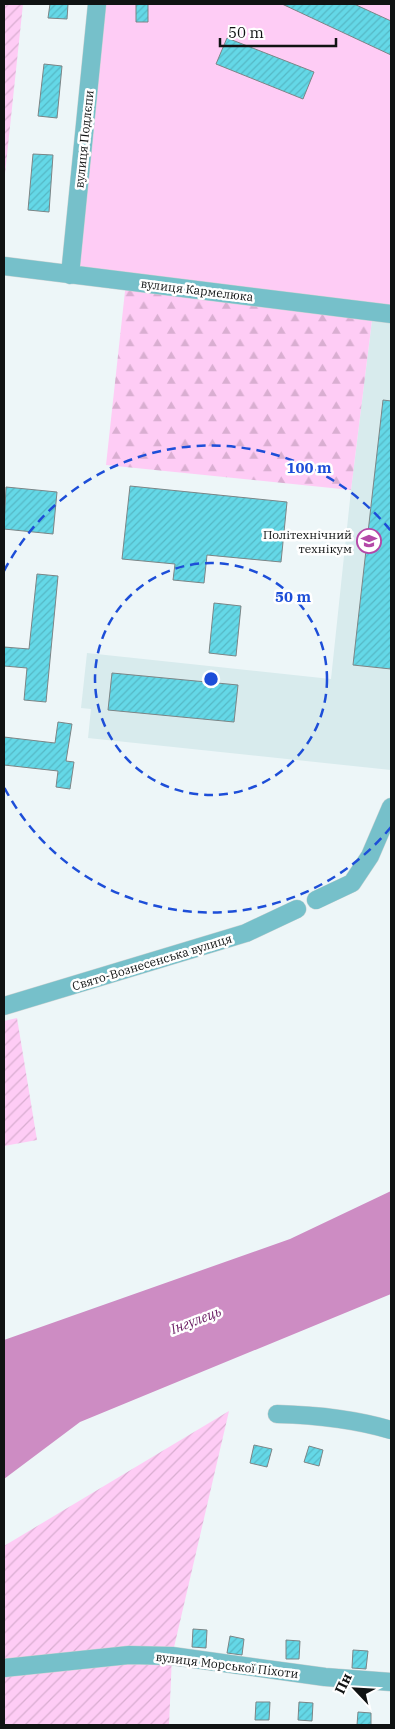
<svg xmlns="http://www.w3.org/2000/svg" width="395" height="1729" font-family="'IBM Plex Serif',serif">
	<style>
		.built { fill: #d8ebed }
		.green { fill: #feccf5 }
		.forest { fill: url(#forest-firs) }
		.garden { fill: url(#garden-furrows) }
		.water { fill: #cd8cc3 }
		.building { fill: url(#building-hatch); stroke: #7c8586 }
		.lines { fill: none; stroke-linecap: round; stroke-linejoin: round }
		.street-casing { stroke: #cad2d3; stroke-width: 19 }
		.street { stroke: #76c0ca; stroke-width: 18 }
		.ring { fill: none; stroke: #1d4ed8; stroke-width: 2.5; stroke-dasharray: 9 6 }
		.labels { text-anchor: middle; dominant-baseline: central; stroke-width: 5; stroke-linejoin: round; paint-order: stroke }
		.street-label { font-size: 12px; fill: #101313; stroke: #fff }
		.poi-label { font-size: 12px; fill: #101313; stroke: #fff; text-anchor: end }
		.water-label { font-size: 14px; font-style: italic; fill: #6d2166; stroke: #fff }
		.centre { fill: #1d4ed8; stroke: #fff; stroke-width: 2.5 }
		.ring-label { font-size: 15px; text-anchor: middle; font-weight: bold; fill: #1d4ed8; stroke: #fff; stroke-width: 5; stroke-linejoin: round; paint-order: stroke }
	</style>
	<defs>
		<pattern id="forest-firs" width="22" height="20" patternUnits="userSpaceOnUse" patternTransform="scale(1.25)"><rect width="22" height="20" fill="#feccf5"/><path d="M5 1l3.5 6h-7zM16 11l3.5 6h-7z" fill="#d9aed1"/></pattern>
		<pattern id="garden-furrows" width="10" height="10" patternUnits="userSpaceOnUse" patternTransform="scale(1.25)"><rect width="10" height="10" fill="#feccf5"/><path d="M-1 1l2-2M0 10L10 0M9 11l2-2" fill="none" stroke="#d9aed1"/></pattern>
		<pattern id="building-hatch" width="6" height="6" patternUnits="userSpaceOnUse" patternTransform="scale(1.25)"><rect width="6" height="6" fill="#64d8e7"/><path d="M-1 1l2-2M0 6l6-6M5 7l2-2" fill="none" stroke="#56b8c5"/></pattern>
	</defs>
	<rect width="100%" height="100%" fill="#edf6f8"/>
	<path class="built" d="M373,312L391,314V770L88,738L91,709L81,708L87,653L331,679L351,490Z"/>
	<path class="green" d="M97,4H391V314L70,275Z"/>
	<path class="forest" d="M126,282L373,312L351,490L106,465Z"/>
	<path class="garden" d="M4,4H23L4,183Z
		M17,1018L37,1140L4,1146V1021Z
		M229,1411L172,1656L169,1725H4V1546Z"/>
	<path class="water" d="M391,1191V1294L80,1422L4,1479V1340L290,1239Z"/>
	<path class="building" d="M50,4H68L67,19L48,18Z
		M136,4H148V22H136Z
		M282,4H354L391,21V55Z
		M227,38L314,72L303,99L216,64Z
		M44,64L62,66L57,118L38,116Z
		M33,154L53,155L49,212L28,210Z
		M383,400L391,401V669L353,665Z
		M130,486L287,502L281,562L207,555L204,583L173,580L175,564L122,559Z
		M6,487L57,492L53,534L4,529Z
		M37,574L58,576L46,702L24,700L27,668L4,666V647L29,649Z
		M214,603L241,606L236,656L209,653Z
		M112,673L238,685L234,722L108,710Z
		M58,722L72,724L66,761L74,762L70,789L56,787L58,771L4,765V737L55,743Z
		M254,1445L272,1449L267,1467L250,1463Z
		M309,1446L323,1450L319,1466L304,1462Z
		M193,1629L207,1630L206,1648L192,1647Z
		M230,1636L244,1639L242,1655L227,1653Z
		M286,1640L300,1641L299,1659H286Z
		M353,1650L368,1651L366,1669L352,1668Z
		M256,1702H270L269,1720H255Z
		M299,1702L313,1703L312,1721L298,1720Z
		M358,1712L371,1713V1725H357Z"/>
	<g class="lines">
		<defs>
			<path id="street" d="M4,266L391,314
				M70,275L97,4
				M316,900L352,883L370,856L391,807
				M4,1006L246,933L297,909
				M277,1414C316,1415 354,1419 391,1430
				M4,1668L129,1655L172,1656L325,1677L391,1682"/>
		</defs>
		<use href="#street" class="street-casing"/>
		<use href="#street" class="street"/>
	</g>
	<g class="ring">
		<circle cx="211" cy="679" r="116"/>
		<path d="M391 827A233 233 0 0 1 4 787M4 571A233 233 0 0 1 391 531"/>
	</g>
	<defs>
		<symbol id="university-ring" viewBox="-11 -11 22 22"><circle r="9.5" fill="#fff" stroke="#b448a8" stroke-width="1.5"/><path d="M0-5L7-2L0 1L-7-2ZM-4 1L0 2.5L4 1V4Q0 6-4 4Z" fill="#b448a8"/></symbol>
	</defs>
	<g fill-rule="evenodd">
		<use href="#university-ring" x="355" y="527" width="28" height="28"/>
	</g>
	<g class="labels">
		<g class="street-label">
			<text transform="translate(84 139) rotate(-84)">вулиця Подлєпи</text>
			<text transform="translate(197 290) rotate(7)">вулиця Кармелюка</text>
			<text transform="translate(152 962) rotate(-17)">Свято-Вознесенська вулиця</text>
			<text transform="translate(227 1665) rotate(7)">вулиця Морської Піхоти</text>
		</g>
		<g class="poi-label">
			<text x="352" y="534">Політехнічний<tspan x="352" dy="14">технікум</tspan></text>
		</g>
		<g class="water-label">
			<text transform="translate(196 1320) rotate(-21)">Інгулець</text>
		</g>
	</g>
	<circle cx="211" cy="679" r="8" class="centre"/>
	<g class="ring-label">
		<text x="309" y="473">100 m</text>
		<text x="293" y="602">50 m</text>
	</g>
	<rect width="395" height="1729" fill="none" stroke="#101313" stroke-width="10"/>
	<g transform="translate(355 1689) rotate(295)" stroke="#ffffff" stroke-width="4" paint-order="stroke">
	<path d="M0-4L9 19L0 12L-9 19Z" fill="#101313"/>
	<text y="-8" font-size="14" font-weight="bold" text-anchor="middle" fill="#101313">Пн</text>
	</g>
	<path d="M220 38v8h116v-8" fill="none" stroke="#101313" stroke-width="2.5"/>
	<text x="228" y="38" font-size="15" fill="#101313" stroke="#ffffff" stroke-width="4" paint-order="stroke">50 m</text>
</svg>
